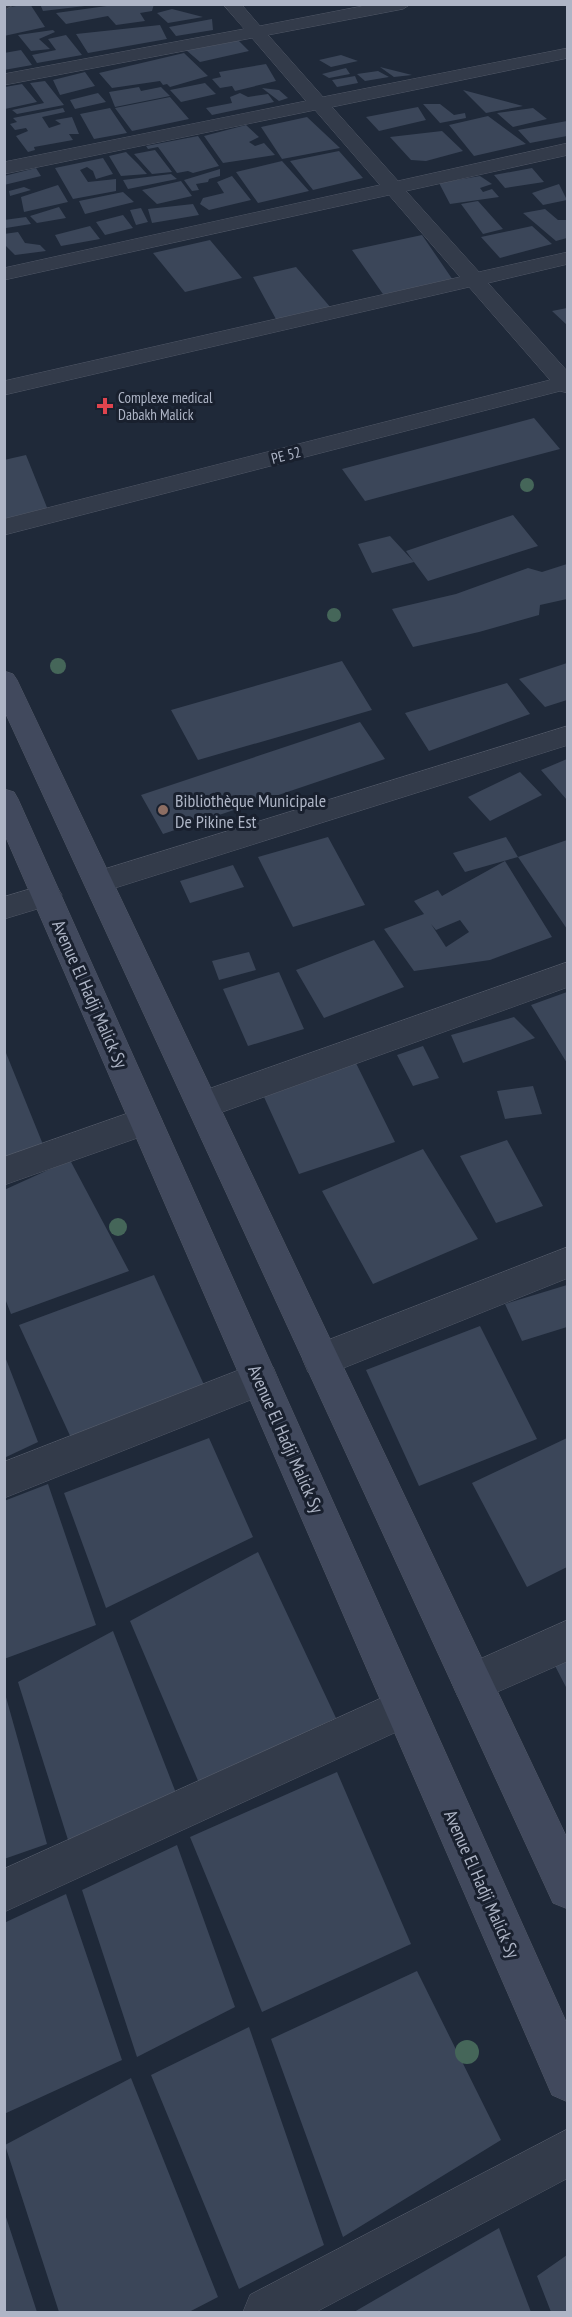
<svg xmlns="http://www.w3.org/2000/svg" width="572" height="2317" font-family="'PT Sans Narrow',sans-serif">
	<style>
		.building { fill: #3b4659; fill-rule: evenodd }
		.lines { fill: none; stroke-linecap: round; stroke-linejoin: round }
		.street-casing { stroke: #515867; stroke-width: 1 }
		.secondary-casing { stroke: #515867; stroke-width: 1 }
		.street { fill: #333b4a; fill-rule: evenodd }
		.secondary { fill: #41495d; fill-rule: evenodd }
		.tree { fill: #456659 }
		.health-dot { fill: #e0444e; stroke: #19202e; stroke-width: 2 }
		.education-dot { fill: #8d6e63; stroke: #19202e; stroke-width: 2 }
		.labels { text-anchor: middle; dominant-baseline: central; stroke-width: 6; stroke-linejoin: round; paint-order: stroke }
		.far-poi-label { font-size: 15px; fill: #aeb5c6; stroke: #19202e; text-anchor: start }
		.far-street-label { font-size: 15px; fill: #aeb5c6; stroke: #19202e }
		.poi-label { font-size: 18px; fill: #aeb5c6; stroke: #19202e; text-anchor: start }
		.street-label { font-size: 18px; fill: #aeb5c6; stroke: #19202e }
	</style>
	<rect width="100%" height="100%" fill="#1f2939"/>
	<path class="building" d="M30,4L45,27L4,36V10L9,7Z
		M40,4H85V6L43,11Z
		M121,4H154L152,11L140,13L145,21L116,25L108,16L66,24L56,13Z
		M172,9L203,17L168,23L157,13Z
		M212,19L213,30L176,36L169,27Z
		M160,25L167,39L88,53L76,34Z
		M53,30L55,32L39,39L50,49L31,51L18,35Z
		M66,35L82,55L37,63L32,55L56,50L48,39Z
		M236,38L249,51L200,62L186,50Z
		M21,50L32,65L4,70V53Z
		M184,53L208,76L170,87L167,84L163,85L160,81L112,88L99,73Z
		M341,55L358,61L331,67L319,60Z
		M266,64L276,81L235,91L232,86L220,88L212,79L221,77L219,72Z
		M380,67L412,75L394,77Z
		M346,68L350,74L329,78L322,74Z
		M378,71L389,77L365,81L357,74Z
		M85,72L95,86L60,95L53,80Z
		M355,76L358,83L337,87L332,80Z
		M45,81L64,105L17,114L12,110L44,103L30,83Z
		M205,83L216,94L181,102L170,90Z
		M22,84L37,102L5,109V87Z
		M139,87L141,91L161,87L170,96L115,107L109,92Z
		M262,88L279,90L288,98L279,101Z
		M463,90L523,106L486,113Z
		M98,93L106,102L75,109L70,100Z
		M240,93L248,97L268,94L274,102L212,115L206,108L232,103L230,97Z
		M170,97L189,119L132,131L115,108Z
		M423,104H440L454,115L465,113L466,118L440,123Z
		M418,107L426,120L379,131L366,117Z
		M63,108L65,112L42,117L49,128L61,124L55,120L72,117L79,134H69L73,140L34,147L35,150L28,152L16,136L28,131L26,128L15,130L10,124L17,122L13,118Z
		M110,108L127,133L94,139L80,114Z
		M533,108L547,119L513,127L497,113Z
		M488,116L526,144L474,156L449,125Z
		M307,117L340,148L282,159L261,127Z
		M567,121V136L530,143L518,130Z
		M246,125L259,137L249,142L255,146L264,143L275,155L223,163L204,136Z
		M442,131L463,151L426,161L411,160L390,137Z
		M198,136L219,166L193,173L188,171L177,173L158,147L148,149L146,146Z
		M155,150L172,172L152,174L134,154Z
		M339,151L363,178L313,190L290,161Z
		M126,152L138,164L147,174L121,176L109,156Z
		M103,158L113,174L96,179L93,171L87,167L80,170L88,182L116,179V191L73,199L55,168Z
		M282,161L309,191L258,203L236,172Z
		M36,168L41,176L4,185V176Z
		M532,168L544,182L505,188L494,175Z
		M220,169V176L209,179L208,182L196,184L199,190L192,191L184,180Z
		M171,174L177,179L128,189L123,180Z
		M232,176L251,200L209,210L200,204L203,198L224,193L217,182Z
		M480,176L492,184L480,188L483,192L492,189L499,197L450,204L439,183Z
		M181,181L192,196L157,204L142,190Z
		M559,184L567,200L543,205L532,193Z
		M58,185L68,202L24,212L21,197Z
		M24,187L31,190L10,196L9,191Z
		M123,192L134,202L85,214L79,201Z
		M478,201L503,229L483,234L461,204Z
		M193,204L199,215L152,223L148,209Z
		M59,207L66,218L37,223L30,216Z
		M141,208L148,222L136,225L130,210Z
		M545,209L558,220H567V238L556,241L523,213Z
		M123,215L133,228L105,235L96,222Z
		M26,217L31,224L6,228L4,226V220Z
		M90,226L100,239L61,246L55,235Z
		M532,226L552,244L500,258L481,237Z
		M18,232L25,243L40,245L46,251L15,255L4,244V234Z
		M422,235L455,283L385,297L352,250Z
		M210,240L242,278L185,292L153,253Z
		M296,267L331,308L277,321L253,277Z
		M567,308V325L552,311Z
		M534,418L560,449L365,501L342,469Z
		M26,455L48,510L4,523V460Z
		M513,515L538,546L428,581L414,562L372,573L358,544L390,536L414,562L406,551Z
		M567,564V599L540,605L539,615L479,632L413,647L392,609L456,594L528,568L542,572Z
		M342,661L372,710L198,760L171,710Z
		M567,663V700L545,707L519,679Z
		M507,683L530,714L429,751L405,713Z
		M360,722L385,759L163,834L141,795Z
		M567,759V800L541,770Z
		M520,772L542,795L490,821L468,797Z
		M328,837L365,905L293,927L258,857Z
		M506,837L518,857L465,872L453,853Z
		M567,840V929L518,857Z
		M505,861L552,937L490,960L414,971L384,929L424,914L414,901L438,890L442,896ZM460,920L469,932L446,947L431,924L436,930Z
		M233,865L244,887L190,903L180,881Z
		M374,940L404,987L324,1018L296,970Z
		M249,952L256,970L219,980L212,961Z
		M279,972L304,1029L248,1046L223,989Z
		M567,992V1063L531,1005Z
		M514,1017L535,1038L463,1063L451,1035Z
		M423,1046L439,1078L413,1086L397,1055Z
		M4,1048L44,1147L4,1158Z
		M352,1055L395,1142L299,1174L259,1086Z
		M533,1086L542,1114L505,1119L497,1091Z
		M507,1140L543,1206L496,1223L460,1156Z
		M423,1149L478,1239L373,1284L322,1191Z
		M70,1160L129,1271L11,1314L4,1296V1190Z
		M154,1275L205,1387L72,1440L19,1325Z
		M567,1285V1327L522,1341L505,1304Z
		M480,1326L537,1439L419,1486L366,1370Z
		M4,1354L38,1442L4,1458Z
		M209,1438L253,1537L106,1608L64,1493Z
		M567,1438V1567L527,1587L472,1483Z
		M48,1484L96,1625L4,1659V1501Z
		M258,1552L336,1718L199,1783L130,1621Z
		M113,1631L176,1793L69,1843L18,1682Z
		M567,1655V1689L553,1662Z
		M4,1690L47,1844L4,1859Z
		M337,1772L411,1944L262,2012L190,1837Z
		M177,1845L235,2007L137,2057L82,1890Z
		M66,1894L122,2060L4,2114V1923Z
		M417,1971L501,2140L343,2237L271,2039Z
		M249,2027L324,2245L239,2289L151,2075Z
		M131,2078L218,2297L189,2312H59L5,2145Z
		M5,2214L37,2312H4Z
		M499,2228L531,2312H354Z
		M567,2255V2312H551L537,2276Z"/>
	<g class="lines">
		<defs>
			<path id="street" d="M4,4H15L4,10Z
				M223,4H241L260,26L373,4H411L403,9L268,35L323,97L568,48V58L332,107L398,181L568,143V155L406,191L479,272L568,252V264L488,283L568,372V393L560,391L4,535V519L550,380L469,287L4,395V381L460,277L389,195L4,280V268L380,185L315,110L4,174V162L306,101L252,38L4,85V74L244,29Z
				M568,726V745L99,893L89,890L84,882L89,874Z
				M47,884L57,887L62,895L57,903L4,919V897Z
				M568,962V987L203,1119L192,1115L187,1105L192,1095Z
				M146,1107L157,1111L162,1121L157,1131L4,1185V1157Z
				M568,1247V1278L321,1377L308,1372L303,1360L308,1348Z
				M260,1362L273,1367L278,1379L273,1391L4,1498V1462Z
				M568,1620V1661L472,1703L458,1697L452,1683L458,1669Z
				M404,1688L418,1694L424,1708L418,1722L4,1912V1869Z
				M568,2129V2178L316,2312H243L250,2295Z"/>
			<path id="secondary" d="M4,671L13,674L17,680L568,1840V1909L553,1903L4,710Z
				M4,789L14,792L18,799L568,2026V2102L552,2095L4,833Z"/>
		</defs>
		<use href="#street" class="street-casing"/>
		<use href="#secondary" class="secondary-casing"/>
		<use href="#street" class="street"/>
		<use href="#secondary" class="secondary"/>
	</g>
	<g class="tree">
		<circle cx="527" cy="485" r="7"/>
		<circle cx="334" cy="615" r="7"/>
		<circle cx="58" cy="666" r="8"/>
		<circle cx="118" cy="1227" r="9"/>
		<circle cx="467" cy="2052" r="12"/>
	</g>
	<path class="health-dot" d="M102 397h6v6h6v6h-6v6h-6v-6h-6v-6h6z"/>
	<circle class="education-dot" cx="163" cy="810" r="6"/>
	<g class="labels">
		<g class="far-poi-label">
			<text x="118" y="397">Complexe medical<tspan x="118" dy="17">Dabakh Malick</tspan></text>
		</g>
		<g class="far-street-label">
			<text transform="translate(286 455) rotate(-14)">PE 52</text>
		</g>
		<g class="poi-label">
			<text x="175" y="800">Bibliothèque Municipale<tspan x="175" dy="21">De Pikine Est</tspan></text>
		</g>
		<g class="street-label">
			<text transform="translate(90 994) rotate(66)">Avenue El Hadji Malick Sy</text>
			<text transform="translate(286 1439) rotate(66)">Avenue El Hadji Malick Sy</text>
			<text transform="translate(482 1884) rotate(66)">Avenue El Hadji Malick Sy</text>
		</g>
	</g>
	<rect width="572" height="2317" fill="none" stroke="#aeb5c6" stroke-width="12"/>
</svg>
